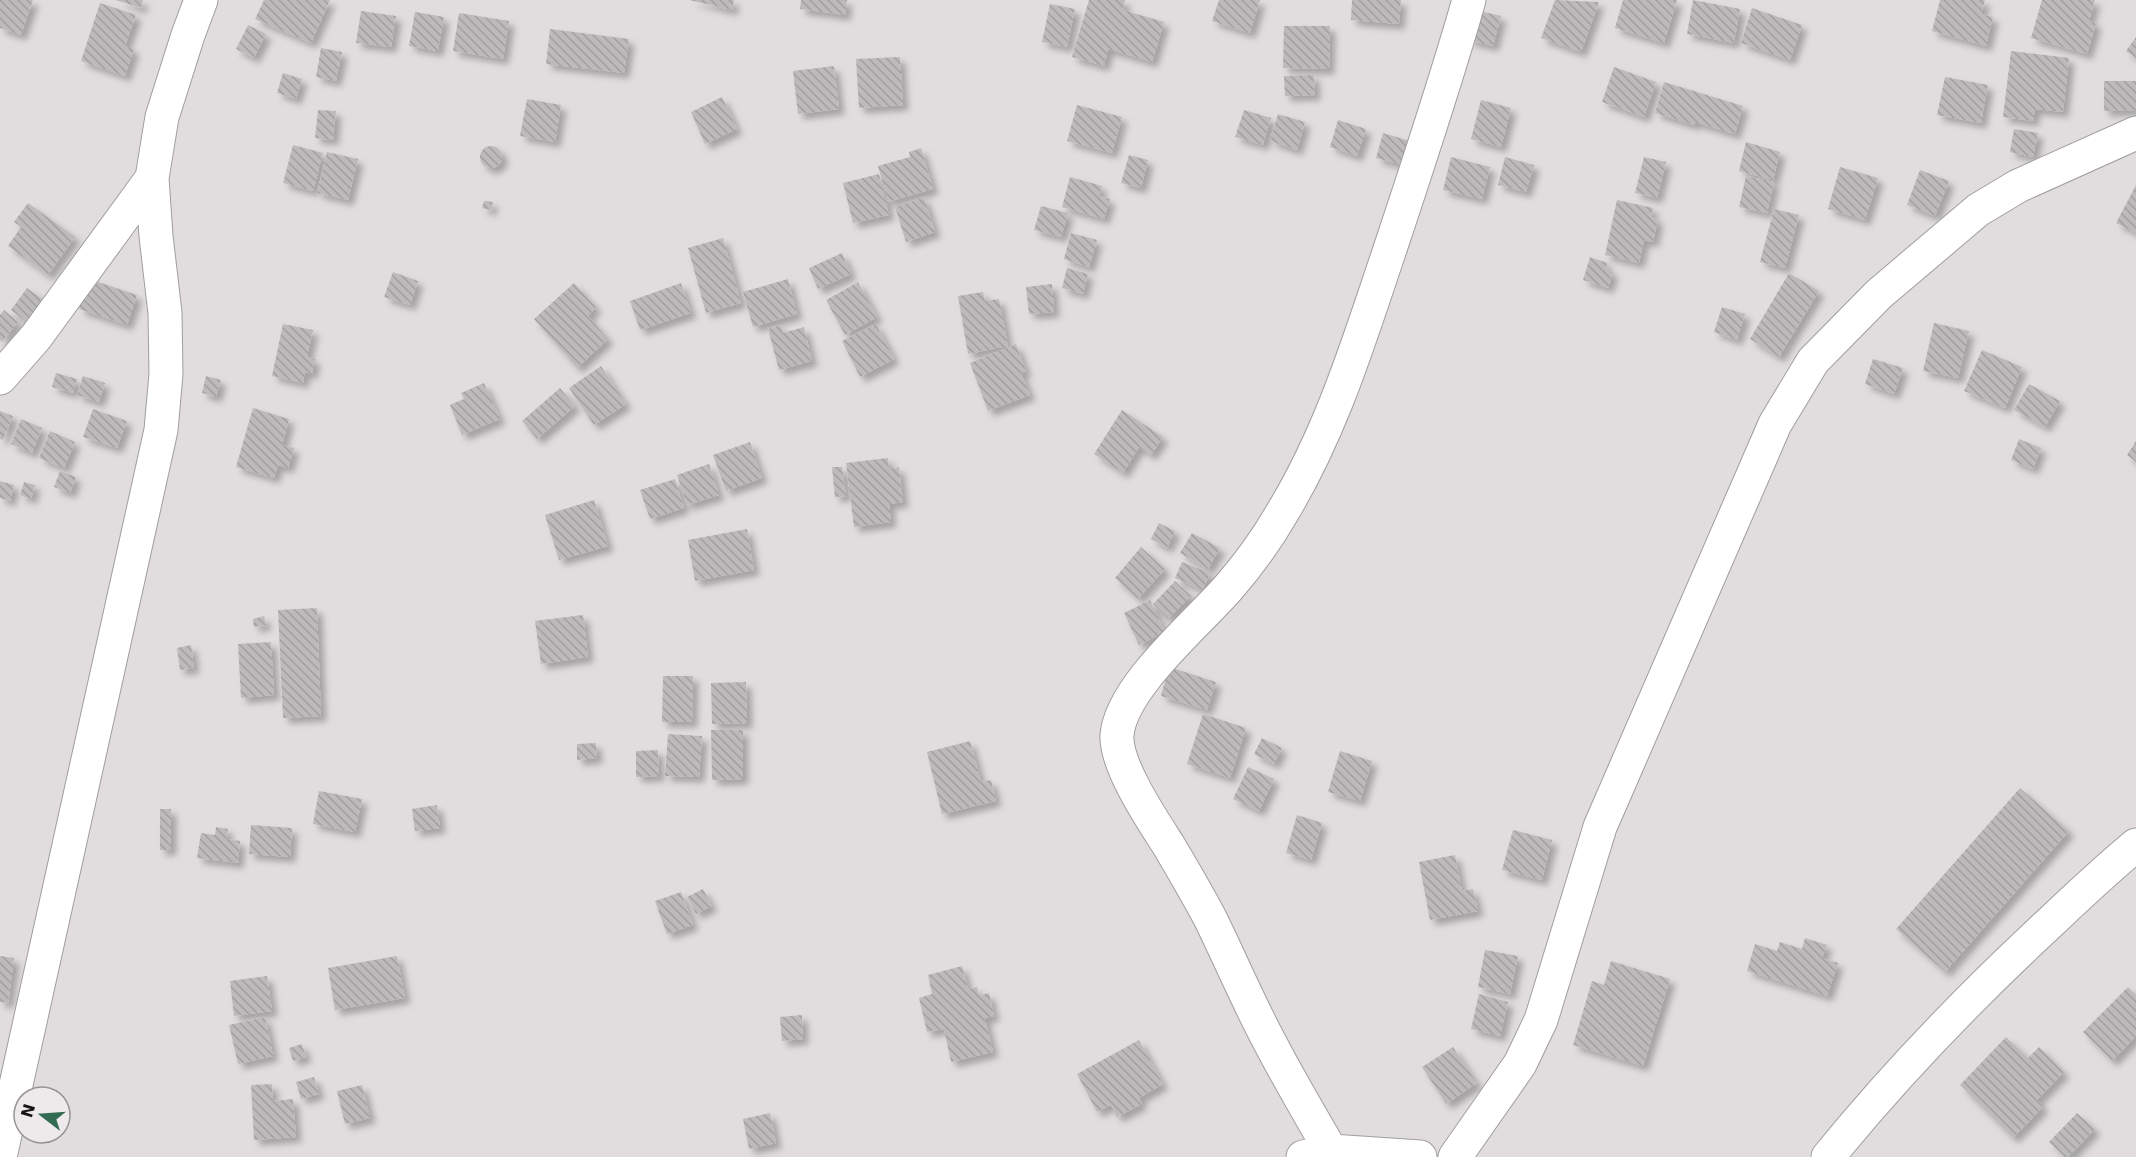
<svg xmlns="http://www.w3.org/2000/svg" width="2136" height="1157" font-family="'DejaVu Sans',sans-serif">
	<style>
		.building { fill: url(#building-back-hatch); filter: url(#shadow) }
		.lines { fill: none; stroke-linecap: round; stroke-linejoin: round }
		.minor-casing { stroke: #a09d9f; stroke-width: 35 }
		.minor { stroke: #fff; stroke-width: 33 }
	</style>
	<defs>
		<pattern id="building-back-hatch" width="6" height="6" patternUnits="userSpaceOnUse" patternTransform="scale(1.5)"><rect width="6" height="6" fill="#bdbabc"/><path d="M-1 5l2 2M0 0l6 6M5-1l2 2" fill="none" stroke="#a29fa1"/></pattern>
		<filter id="shadow"><feDropShadow dx="5.5" dy="5.5" stdDeviation="3" flood-color="#0004"/></filter>
	</defs>
	<rect width="100%" height="100%" fill="#e1dddf"/>
	<path class="building" d="M0,0H33L21,35L0,28Z
		M116,0H143L141,8Z
		M264,0H330L311,43L255,19Z
		M689,0H734L732,10Z
		M801,0H847L845,15L800,9Z
		M1089,0H1125L1123,10L1164,22L1152,62L1108,49L1104,66L1072,57Z
		M1219,0H1260L1250,33L1212,21Z
		M1352,0H1401L1399,24L1351,20Z
		M1555,0L1599,2L1581,52L1541,38Z
		M1623,0H1677L1664,43L1615,28Z
		M1693,0L1740,9L1734,43L1687,34Z
		M1940,0H1985L1981,14L1993,17L1986,46L1932,31Z
		M2042,0H2095L2089,21L2096,23L2087,54L2031,38Z
		M100,3L136,15L125,46L134,49L125,76L81,61Z
		M1050,4L1075,9L1067,47L1042,42Z
		M1752,8L1802,25L1790,60L1741,43Z
		M1475,10L1501,16L1493,46L1468,40Z
		M361,11L396,16L391,47L356,43Z
		M415,12L444,17L438,51L409,46Z
		M459,13L509,21L503,59L453,51Z
		M248,25L266,34L254,58L236,49Z
		M1284,26H1330L1329,69L1283,68Z
		M550,29L629,39L624,73L546,64Z
		M2136,37V58L2126,51Z
		M321,48L342,52L336,81L316,77Z
		M2011,51L2069,58L2063,112L2035,109L2033,121L2003,117Z
		M900,57L903,105L859,108L856,59Z
		M834,66L839,109L798,114L793,71Z
		M1614,67L1656,82L1644,117L1602,102Z
		M283,73L302,79L296,99L277,93Z
		M1314,75L1315,95L1285,96L1284,76Z
		M1945,77L1988,85L1981,123L1937,115Z
		M2104,81H2136V110L2104,111Z
		M1664,82L1743,106L1735,134L1695,122L1694,125L1655,113Z
		M722,97L737,129L705,144L691,112Z
		M527,99L561,105L555,142L520,136Z
		M1481,100L1511,108L1501,147L1471,139Z
		M1077,105L1122,117L1112,153L1067,141Z
		M318,110L336,111L333,140L315,138Z
		M1244,110L1271,118L1263,145L1235,137Z
		M1278,114L1305,122L1297,150L1270,141Z
		M1338,120L1366,129L1357,156L1330,147Z
		M2014,129L2038,133L2033,157L2010,152Z
		M1383,133L1413,142L1406,166L1376,158Z
		M1746,142L1780,152L1773,180L1739,171Z
		M293,145L323,153L313,191L283,183Z
		M480 157a11 11 0 1 1 22 0a11 11 0 1 1-22 0Z
		M921,148L933,189L888,202L878,166L910,157L909,152Z
		M327,152L358,159L348,200L317,193Z
		M1129,155L1148,160L1141,188L1121,183Z
		M1451,157L1490,167L1482,199L1443,190Z
		M1505,157L1534,165L1526,192L1498,185Z
		M1644,157L1666,162L1657,198L1635,193Z
		M1840,167L1878,178L1865,220L1828,209Z
		M1920,170L1949,181L1935,216L1907,205Z
		M879,174L889,215L853,223L843,183Z
		M1746,176L1774,182L1767,213L1739,207Z
		M1070,177L1102,186L1099,196L1110,199L1104,219L1062,207Z
		M2136,185V233L2116,223Z
		M924,197L935,232L906,242L895,207Z
		M1617,200L1653,208L1651,217L1658,219L1653,242L1644,240L1639,263L1605,255Z
		M484,201L493,202L491,210L482,208Z
		M28,203L75,237L48,275L8,246L21,227L14,222Z
		M1041,206L1068,213L1061,237L1034,230Z
		M1774,209L1799,215L1785,268L1760,262Z
		M1071,233L1097,240L1089,267L1064,259Z
		M723,238L741,303L706,313L688,248Z
		M842,253L851,274L818,289L809,268Z
		M1590,257L1607,263L1606,269L1613,272L1608,288L1583,280Z
		M1067,268L1088,274L1083,294L1062,288Z
		M393,272L418,281L410,305L384,297Z
		M1789,273L1819,291L1779,357L1750,339Z
		M89,279L137,295L127,325L79,309Z
		M788,279L797,314L753,327L743,292Z
		M858,282L877,317L845,335L826,300Z
		M574,283L596,307L588,316L608,339L577,368L534,319Z
		M681,283L691,313L640,330L630,301Z
		M1052,284L1054,312L1029,314L1026,287Z
		M27,288L42,299L25,321L11,310Z
		M983,292L985,301L999,299L1008,346L968,354L958,296Z
		M1722,307L1745,314L1737,340L1714,332Z
		M4,310L18,322L2,342L0,340V315Z
		M1934,323L1969,331L1958,378L1923,371Z
		M283,324L313,330L307,357L315,359L312,374L305,372L303,383L272,376Z
		M876,324L894,359L860,377L842,341Z
		M781,325L783,333L804,327L812,361L779,370L768,329Z
		M1016,344L1026,371L1021,373L1030,395L988,411L970,363Z
		M1982,350L2022,367L2005,408L1964,391Z
		M1873,359L1903,368L1894,394L1865,384Z
		M601,366L626,404L594,425L569,388Z
		M56,373L77,379L73,393L52,387Z
		M83,376L105,383L99,402L77,395Z
		M206,376L221,380L216,397L202,393Z
		M484,383L500,419L462,435L450,405L464,399L461,393Z
		M2029,384L2060,401L2045,427L2014,410Z
		M560,388L575,406L537,439L522,421Z
		M253,408L289,419L282,445L294,448L288,468L278,465L274,478L236,467Z
		M93,409L127,421L117,448L83,437Z
		M1122,410L1163,437L1151,455L1139,447L1123,473L1094,454Z
		M0,411L13,416L3,440L0,439Z
		M21,419L42,428L32,453L11,444Z
		M50,431L75,442L64,468L39,458Z
		M2019,439L2041,448L2033,469L2011,460Z
		M2136,441V462L2127,455Z
		M750,442L762,478L726,491L713,455Z
		M888,458L889,469L899,467L903,502L889,504L891,522L854,527L846,463Z
		M709,464L719,495L687,505L677,475Z
		M832,467H842L846,496L835,497Z
		M60,471L76,477L70,493L54,487Z
		M675,479L684,508L650,519L640,490Z
		M0,481L14,485L10,501L0,498Z
		M24,482L35,485L31,499L20,495Z
		M594,500L608,546L559,560L545,515Z
		M1159,523L1175,531L1167,548L1151,539Z
		M747,529L754,570L695,581L688,540Z
		M1192,533L1220,548L1208,569L1180,553Z
		M1141,547L1165,569L1138,599L1115,578Z
		M1182,562L1210,573L1203,590L1175,578Z
		M1175,581L1191,596L1168,619L1153,604Z
		M1150,600L1165,632L1139,645L1124,613Z
		M317,608L321,716L283,718L278,610Z
		M583,615L588,657L541,664L535,621Z
		M264,616L266,625L254,627L253,619Z
		M271,642L274,695L241,698L238,644Z
		M191,645L194,668L180,670L177,648Z
		M1169,667L1216,682L1207,710L1161,696Z
		M663,676H693L692,722H662Z
		M746,682L747,723L712,724L711,683Z
		M1203,714L1246,728L1230,778L1187,764Z
		M711,730H743V779L712,780Z
		M668,734L702,736L699,777L665,776Z
		M1262,738L1282,748L1274,764L1254,754Z
		M970,741L981,782L991,780L996,801L942,814L927,752Z
		M596,743L597,758L577,760V744Z
		M658,750L659,776L636,777V751Z
		M1340,751L1372,761L1360,801L1328,792Z
		M1248,767L1274,779L1259,811L1233,799Z
		M2020,788L2069,831L1945,972L1896,929Z
		M319,791L362,799L355,832L313,824Z
		M437,805L440,828L415,831L412,809Z
		M160,809H171V850H160Z
		M1297,815L1322,823L1311,860L1286,853Z
		M251,825L292,828L290,857L249,854Z
		M216,827L228,829L226,839L240,841L238,863L197,858L201,833L215,835Z
		M1513,830L1552,840L1542,880L1502,870Z
		M1455,855L1462,891L1473,889L1478,911L1430,920L1419,862Z
		M703,889L712,906L696,914L687,897Z
		M681,892L693,925L667,934L655,901Z
		M1805,938L1827,945L1822,958L1838,963L1827,996L1747,971L1755,944L1777,951L1780,942L1802,949Z
		M1485,950L1518,956L1510,994L1478,987Z
		M0,956L14,958L8,1003L0,1002Z
		M397,956L405,998L335,1010L328,968Z
		M1611,961L1670,979L1643,1066L1573,1045L1592,981L1604,985Z
		M962,966L968,989L977,987L979,996L989,993L994,1016L985,1018L993,1052L951,1062L944,1029L927,1032L919,998L932,994L928,975Z
		M267,976L272,1011L234,1016L230,981Z
		M2128,987L2136,995V1036L2112,1061L2083,1032Z
		M1479,994L1508,1002L1500,1036L1471,1029Z
		M802,1015L803,1039L782,1041L780,1017Z
		M265,1017L273,1056L238,1064L229,1025Z
		M2006,1037L2028,1058L2039,1047L2064,1072L2037,1100L2043,1107L2013,1138L1960,1085Z
		M1139,1040L1163,1084L1139,1098L1142,1104L1117,1117L1111,1105L1097,1112L1077,1074Z
		M302,1044L306,1057L293,1061L289,1048Z
		M1453,1047L1477,1083L1446,1104L1422,1067Z
		M314,1077L319,1094L301,1099L296,1082Z
		M272,1084L273,1101L293,1099L296,1137L254,1140L251,1085Z
		M362,1085L370,1118L345,1124L337,1091Z
		M770,1113L776,1143L749,1149L743,1119Z
		M2077,1113L2095,1129L2068,1157H2065L2049,1142Z"/>
	<g class="lines">
		<defs>
			<path id="minor" d="M0,378L36,337L152,178
				M1331,1151C1309,1113 1287,1076 1267,1037C1247,999 1230,959 1211,920C1198,895 1183,870 1169,846C1153,821 1115,765 1117,735C1121,687 1197,624 1229,587C1249,564 1267,539 1282,513C1330,434 1357,347 1386,261C1415,174 1444,88 1469,0
				M0,1157L161,430L166,374L165,313L156,236L152,178L162,117L188,35L201,0
				M1303,1157L1331,1151L1420,1157
				M1455,1157L1520,1064L1541,1020L1600,827L1775,424L1813,361L1879,294L1978,210L2018,186L2136,133
				M1828,1157C1893,1077 1965,1002 2041,931C2072,902 2103,872 2136,845"/>
		</defs>
		<use href="#minor" class="minor-casing"/>
		<use href="#minor" class="minor"/>
	</g>
	<g transform="translate(42 1115) rotate(287)"><circle r="28" fill="#eeeaec" stroke="#979496" stroke-width="1.5"/>
	<path d="M0-4.5L10 22L0 15L-10 22Z" fill="#336b52"/>
	<text y="-9" font-size="16" font-weight="bold" text-anchor="middle" fill="#151415">N</text>
	</g>
</svg>
